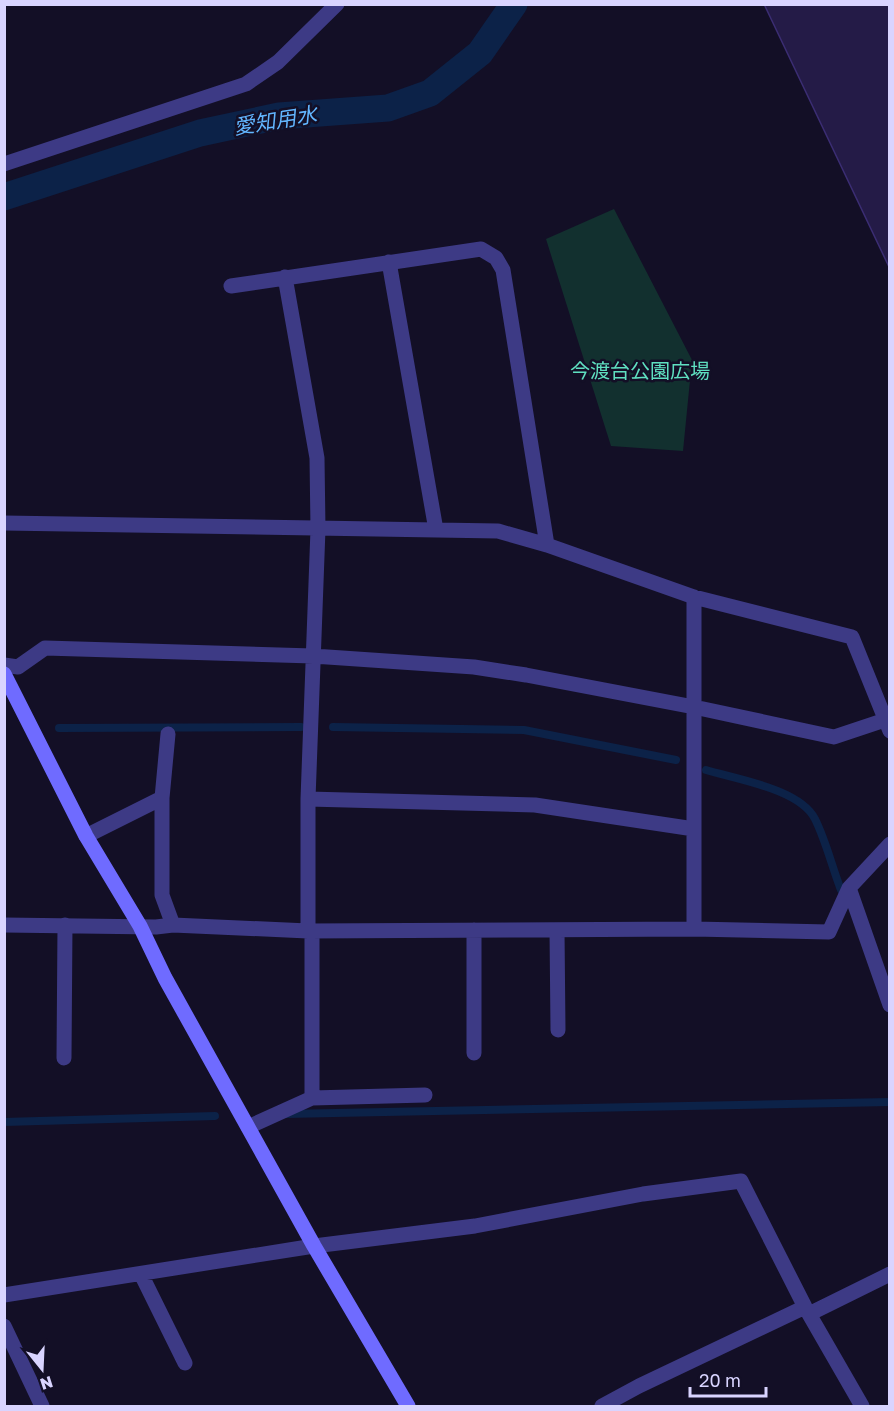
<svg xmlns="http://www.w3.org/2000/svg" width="894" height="1411" font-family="'Golos Text','Noto Sans JP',sans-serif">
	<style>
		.park { fill: #12302f }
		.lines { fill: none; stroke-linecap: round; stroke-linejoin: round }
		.stream { stroke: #0c2248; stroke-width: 8 }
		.canal { stroke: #0c2248; stroke-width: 27 }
		.building { fill: #241b47; stroke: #3b2d73; stroke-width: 1.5 }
		.street { stroke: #3d3a85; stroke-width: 15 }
		.secondary { stroke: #6f6bff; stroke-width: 15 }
		.labels { text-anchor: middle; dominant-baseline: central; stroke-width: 5; stroke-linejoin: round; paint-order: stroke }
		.park-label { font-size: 20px; fill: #5fe0c0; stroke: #130f26 }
		.water-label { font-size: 21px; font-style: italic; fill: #62b6ff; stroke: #130f26 }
	</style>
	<rect width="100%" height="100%" fill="#130f26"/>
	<path class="park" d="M614,209L692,360L683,451L611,446L546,239Z"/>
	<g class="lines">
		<path class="stream" d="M333,727L524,730L676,760
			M59,728L301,727
			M706,770C736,779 800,789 815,819C826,841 832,867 841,890
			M285,1114L890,1102
			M4,1122L215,1116"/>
		<path class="canal" d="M4,197L200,133L279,116L388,108L430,93L480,53L514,4"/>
	</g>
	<path class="building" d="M764,4H890V269Z"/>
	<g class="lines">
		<path class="street" d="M4,164L246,84L278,62L337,4
			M389,262L436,530
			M285,277L317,458L318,529L308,799V931
			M231,286L481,249L496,258L503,270L547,545
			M4,523L498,531L547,545L694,597L852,637L890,731
			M4,665L18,667L45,648L313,656L474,667L526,675L694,707L834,737L885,720
			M168,734L162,798V895L173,925
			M308,799L535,805L694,829
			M86,836L162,798
			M849,888L890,1005
			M4,925L156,927L173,925L308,931L694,929L829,932L849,888L890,844
			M694,929V597
			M557,930L558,1030
			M474,1053V930
			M64,1058L65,925
			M312,1098V931
			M248,1127L312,1098L425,1095
			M141,1274L185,1363
			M4,1295L314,1246L475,1226L643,1194L741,1181L805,1307L862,1406
			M809,1314L890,1274
			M4,1326L42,1406
			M602,1406L639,1386L805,1307"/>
		<path class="secondary" d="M4,674L86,836L140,926L165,978L314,1246L408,1406"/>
	</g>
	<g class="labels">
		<g class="park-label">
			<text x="640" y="370">今渡台公園広場</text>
		</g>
		<g class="water-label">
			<text transform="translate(275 120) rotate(-9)">愛知用水</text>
		</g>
	</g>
	<rect width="894" height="1411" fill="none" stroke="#d9d4ff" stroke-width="12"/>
	<g transform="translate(42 1369) rotate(162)" stroke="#130f26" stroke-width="4.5" paint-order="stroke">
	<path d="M0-4.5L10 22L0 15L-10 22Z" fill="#d9d4ff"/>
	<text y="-9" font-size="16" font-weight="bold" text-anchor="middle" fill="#d9d4ff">N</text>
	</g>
	<path d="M690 1387v9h76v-9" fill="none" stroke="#d9d4ff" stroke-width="3"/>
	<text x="699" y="1387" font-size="18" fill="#d9d4ff" stroke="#130f26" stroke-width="4.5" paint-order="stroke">20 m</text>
</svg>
